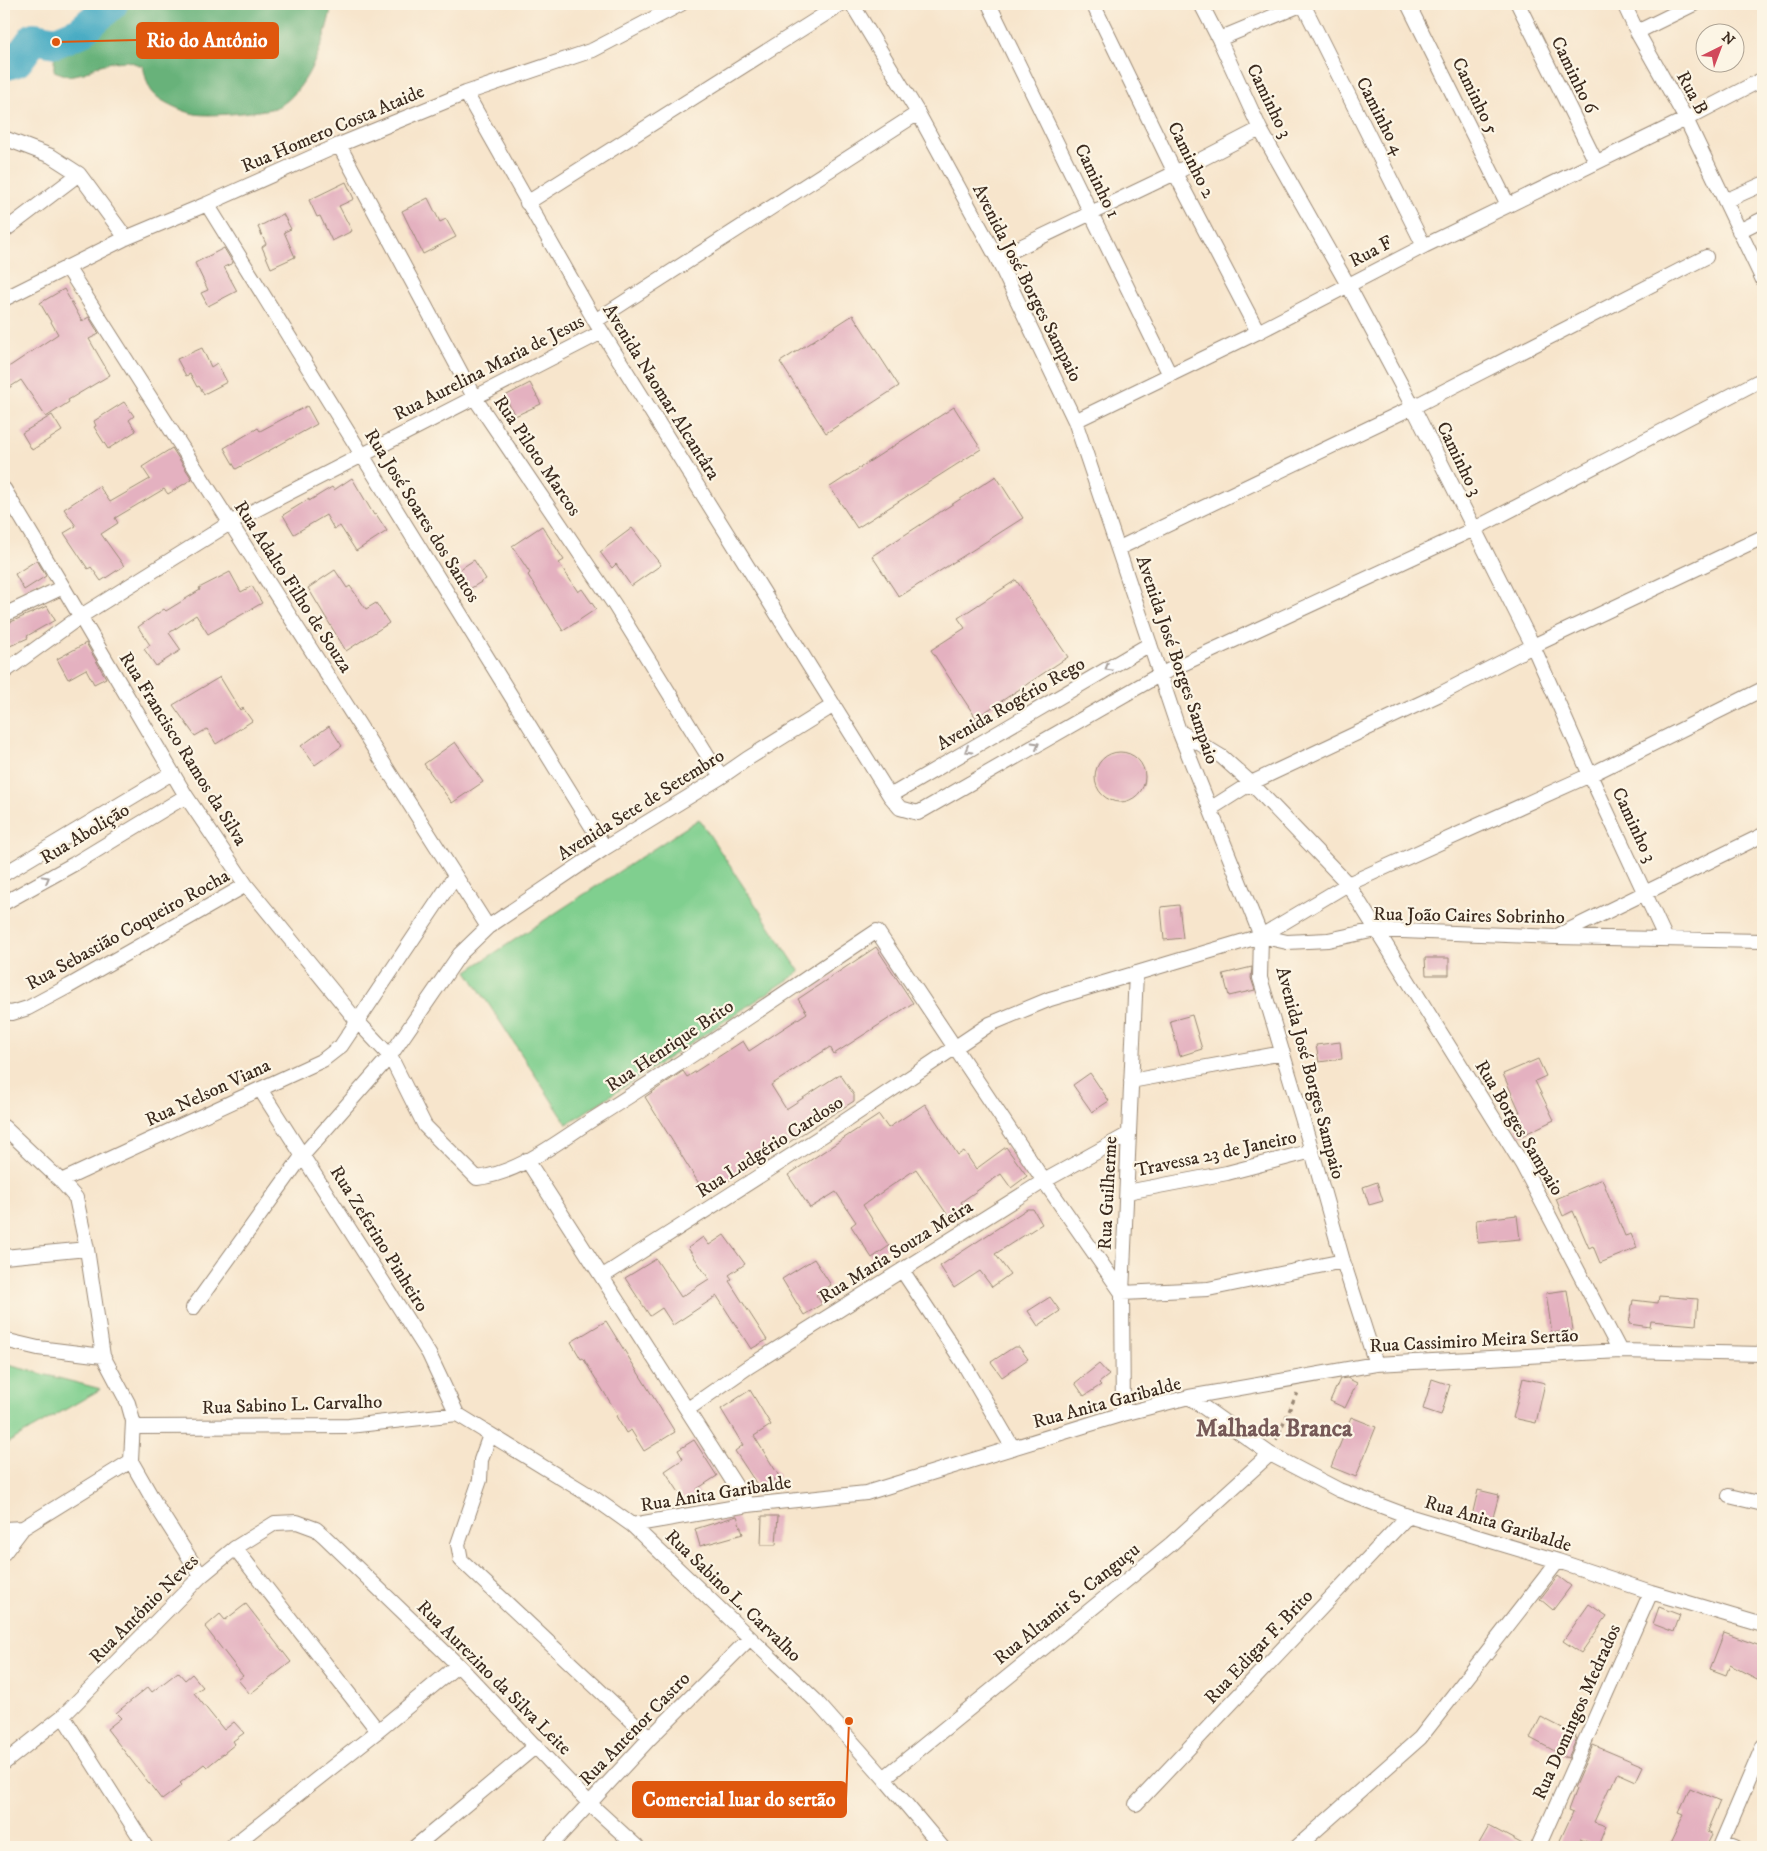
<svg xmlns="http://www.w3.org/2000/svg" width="1767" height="1851" font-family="'IM FELL DW Pica',serif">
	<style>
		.green { fill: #80cf8f; stroke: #5e7c56 }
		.forest { fill: #68b27a; stroke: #526e4c }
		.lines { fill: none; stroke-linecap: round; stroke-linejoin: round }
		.river { stroke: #44aac3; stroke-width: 32 }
		.building { fill: #e4b1c0 }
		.street-casing { stroke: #998875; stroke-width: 16 }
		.path { stroke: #998875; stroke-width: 3; stroke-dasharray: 4 4; stroke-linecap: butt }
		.street { stroke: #fff; stroke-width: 14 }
		.oneway { stroke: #a79f9a }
		.labels { text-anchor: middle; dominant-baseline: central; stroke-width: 4.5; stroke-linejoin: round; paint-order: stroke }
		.street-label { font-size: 19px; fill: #3b2a1e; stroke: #fcf5e5 }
		.district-label { font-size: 24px; font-weight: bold; fill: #765957; stroke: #fcf5e5 }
		.leader { fill: none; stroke: #df570d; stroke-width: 2 }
		.callout-dot { fill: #df570d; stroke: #fcf5e5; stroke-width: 2 }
		.callout { fill: #df570d; stroke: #df570d; stroke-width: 2 }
		.callout-label { font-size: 20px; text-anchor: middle; font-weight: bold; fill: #fff }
	</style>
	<rect width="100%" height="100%" fill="#fcf5e5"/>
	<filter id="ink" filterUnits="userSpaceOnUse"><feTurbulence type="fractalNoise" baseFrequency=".02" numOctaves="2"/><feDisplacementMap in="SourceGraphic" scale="10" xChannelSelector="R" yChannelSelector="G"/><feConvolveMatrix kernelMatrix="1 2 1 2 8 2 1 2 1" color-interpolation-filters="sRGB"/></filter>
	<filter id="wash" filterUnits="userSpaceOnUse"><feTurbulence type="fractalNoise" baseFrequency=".0096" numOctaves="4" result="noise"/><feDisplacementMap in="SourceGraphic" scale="20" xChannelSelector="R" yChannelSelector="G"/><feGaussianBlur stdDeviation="1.12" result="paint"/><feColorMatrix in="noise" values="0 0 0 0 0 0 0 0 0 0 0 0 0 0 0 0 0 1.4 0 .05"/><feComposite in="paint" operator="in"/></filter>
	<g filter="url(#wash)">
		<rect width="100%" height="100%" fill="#f7e5cc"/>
		<path class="green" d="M699,819L800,972L567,1124L467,971Z
			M4,1364L101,1389L4,1445Z"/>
		<path class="forest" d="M107,4H332C327,34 312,79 288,100C284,103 279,107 275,108C260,112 209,117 195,114C184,112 161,102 154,94C147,87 145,74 143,66L127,61L112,62L97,66L84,73L68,76L54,71C52,35 76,17 107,4Z"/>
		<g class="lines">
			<path class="river" d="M4,65L17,61L34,38L56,42L80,32L112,4"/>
		</g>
		<g id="blocks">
			<path class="building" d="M346,182L354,199L339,206L352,231L332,241L320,216L317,217L309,200Z
				M428,198L440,222L446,219L456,237L423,254L402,211Z
				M283,214L291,229L284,232L295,257L271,268L262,247L266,244L258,227Z
				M224,248L233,263L224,267L237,291L208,306L201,293L208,290L195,263Z
				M64,289L82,321L89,317L99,334L89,339L110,375L68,400L69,402L46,417L21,380L4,391V370L58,334L40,303Z
				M853,315L899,386L826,433L780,362Z
				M202,348L211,367L217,363L227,382L204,394L199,386L197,387L190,374L186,376L177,359Z
				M530,383L541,404L515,416L505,396Z
				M124,402L134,416L129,420L136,431L108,449L94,427L96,426L94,421Z
				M307,406L317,424L236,469L224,448L258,428L260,431Z
				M954,407L981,449L857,528L830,487Z
				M52,415L62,431L32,450L22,433Z
				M172,448L192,479L168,494L164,489L115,518L118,523L101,534L124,566L101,581L91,567L88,569L64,533L76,526L64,509L99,486L110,502L150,479L142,467Z
				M996,476L1023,518L899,597L872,556Z
				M352,478L374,515L376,514L387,531L356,551L340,526L334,529L326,515L294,534L283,515L309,499V501L332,487L334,490Z
				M542,526L564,560L559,563L578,592L582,589L596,609L563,631L528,575L530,573L512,546Z
				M632,528L661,565L631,586L616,564L612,568L600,552Z
				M37,560L46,576L24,590L15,574Z
				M474,560L486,579L468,590L457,571Z
				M335,570L347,588L350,586L366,609L376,603L389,623L346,651L308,588Z
				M230,572L241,592L252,586L262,603L208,634L196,615L169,633L181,650L156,666L144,649L150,645L138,627L164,609L166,611L200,590L199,588Z
				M1016,580L1068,657L976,718L931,650L965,628L958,618Z
				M47,606L55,620L27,636L28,638L10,646L4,632V625Z
				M86,643L106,678L94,684L86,669L68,679L57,659Z
				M220,677L240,710L243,708L252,721L216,744L207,729L195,736L173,705Z
				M329,726L342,746L315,765L301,746Z
				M455,742L483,782L452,803L424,764Z
				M1095 777a25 25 0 1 1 50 0a25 25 0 1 1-50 0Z
				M1179,905L1183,938L1164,940L1161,907Z
				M876,947L913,1003L834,1054L830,1047L771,1085L786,1109L840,1074L854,1095V1101L706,1195L645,1097L683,1071L687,1077L743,1041L749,1051L807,1013L798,999Z
				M1425,958H1449V975H1426Z
				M1252,967L1251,978L1255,990L1229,996L1223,974Z
				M1192,1015L1202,1049L1180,1056L1170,1021Z
				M1340,1042L1342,1059L1319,1062L1316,1045Z
				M1538,1059L1546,1076L1535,1081L1554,1120L1519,1137L1510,1117L1520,1112L1503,1074Z
				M1090,1073L1109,1101L1092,1112L1073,1085Z
				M925,1104L958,1155L964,1151L976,1169L1006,1147L1027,1176L1011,1188L1001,1174L961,1202L966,1210L951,1220L916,1169L863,1205L889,1246L872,1258L851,1226L856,1222L836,1192L810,1208L788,1175L879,1115L888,1128Z
				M1602,1179L1625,1236L1631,1234L1637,1248L1600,1263L1593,1246L1589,1248L1573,1211L1563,1216L1556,1199Z
				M1377,1182L1383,1201L1369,1205L1363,1187Z
				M1027,1209H1033L1042,1224L995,1254L1010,1274L992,1287L980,1271L954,1288L940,1266Z
				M1517,1215L1520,1239L1478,1243L1476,1220Z
				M724,1235L745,1264L729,1275L732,1279L729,1281L767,1340L751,1349L717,1296L673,1325L662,1308L650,1316L625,1278L656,1259L681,1297L709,1279L688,1248L703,1237L709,1245Z
				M814,1259L831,1285L816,1295L822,1304L804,1315L782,1279Z
				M1567,1290L1573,1330L1552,1333L1546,1293Z
				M1659,1296L1698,1299L1696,1325L1651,1321L1650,1327L1629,1324L1633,1300L1658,1303Z
				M1050,1297L1060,1311L1038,1326L1028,1311Z
				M606,1321L675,1432L644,1451L631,1430L626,1433L616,1416L618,1415L583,1358L581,1359L571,1342Z
				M1014,1347H1019L1028,1359L1002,1377L991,1362Z
				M1099,1364L1109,1375L1099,1383L1101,1385L1084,1396L1075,1383Z
				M1347,1378L1357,1383L1345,1408L1330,1401L1340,1379Z
				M1523,1378L1545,1383L1536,1423L1513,1418Z
				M1432,1379L1450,1385L1441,1415L1423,1409Z
				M750,1390L771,1425L754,1436L779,1476L760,1489L735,1451L743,1445L721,1409Z
				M1351,1417L1376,1427L1356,1477L1331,1467Z
				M694,1440L717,1476L697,1489L700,1494L686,1503L665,1471L683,1459L678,1450Z
				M1478,1490L1499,1495L1492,1521L1472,1516Z
				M737,1516L743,1534L700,1546L695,1529Z
				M762,1516H778L776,1545H761Z
				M1558,1576L1571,1586L1553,1610L1540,1599Z
				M246,1604L291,1662L250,1694L238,1680L243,1676L205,1627L220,1614L225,1620Z
				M1589,1604L1607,1616L1581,1653L1563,1641Z
				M1659,1607L1680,1615L1674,1632L1653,1624Z
				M1724,1633L1763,1647V1682L1730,1665L1726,1675L1710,1669Z
				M178,1672L185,1680L192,1674L203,1687L194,1693L224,1730L234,1722L244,1733L233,1741L235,1744L207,1767L204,1764L180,1783L182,1785L162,1800L107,1729L121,1718L116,1713L148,1687L152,1692Z
				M1541,1717L1576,1735L1575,1738H1577L1568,1758L1530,1738Z
				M1593,1745L1643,1766L1636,1781L1618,1773L1612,1787L1610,1786L1594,1822L1606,1826L1598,1846L1580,1839L1577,1847H1557L1573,1812L1568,1810L1576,1789L1574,1788Z
				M1690,1788L1720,1801L1707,1832L1712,1835L1706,1847H1668L1684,1814L1679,1812Z
				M1489,1826L1528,1847H1477Z"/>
		</g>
	</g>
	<g filter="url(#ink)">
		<use href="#blocks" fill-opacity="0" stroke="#998875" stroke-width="1"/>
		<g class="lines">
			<defs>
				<path id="street" d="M852,4L918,113L997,258L1075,421L1179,731L1261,936L1260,978L1312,1151L1343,1261L1376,1364
					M989,4L1170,375
					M1093,4L1175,173L1258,332
					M1201,4L1219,39L1260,129L1348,285L1413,407L1533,646L1590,775L1666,939
					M1303,4L1424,246
					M1408,4L1508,205
					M1518,4L1596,162
					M1624,4L1637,32L1686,119L1763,280
					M1637,32L1694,4
					M1219,39L1303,4
					M466,93L595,321L890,796L900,808L918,813L1159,675L1474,529L1757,382H1763
					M4,138L51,156L79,174L126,238
					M339,145L474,397L614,604L721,777
					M1725,201L1763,184
					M527,203L841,4
					M207,204L605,848
					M4,231L79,174
					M1739,231L1763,219
					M997,258L1175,173L1260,129
					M67,267L488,927
					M4,299L126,238L207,204L339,145L466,93L593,50L681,4
					M595,321L918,113
					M1075,421L1258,332L1424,246L1686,119L1763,79
					M4,489L63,587L186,796L246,885L357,1021L390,1056L425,1126L477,1178C521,1173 561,1139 598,1116C692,1057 784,993 877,931L1044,1181L1122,1293L1208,1289L1343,1261
					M1119,548L1413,407L1706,257
					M4,615L63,587
					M4,672L81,616L230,523L602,332
					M1179,731L1222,757L1251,783L1348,884L1522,1164L1620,1351
					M890,796L1150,644
					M1210,809L1251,783L1438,695L1533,646L1763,537
					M4,874L172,773
					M4,903L74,864L186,796
					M1559,935L1763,835
					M1261,936L1348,884L1590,775L1763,689
					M4,1012L12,1013L28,1008L69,986L246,885
					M1131,1081L1283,1053
					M260,1089L429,1354L457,1414
					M4,1127L61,1181L76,1198L87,1249L103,1356L128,1403L133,1421L131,1461L159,1510L201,1576
					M527,1160L748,1505
					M61,1181L323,1060L341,1046L455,876
					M1127,1192L1227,1173L1312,1151
					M4,1257L87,1249
					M902,1270L964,1364L1013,1448
					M603,1276L839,1125L990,1024L1050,999L1261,936L1287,942L1328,940L1376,930L1556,937L1763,941
					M193,1308L303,1155L390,1056L460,954L488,927L605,848L721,777L747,759L834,705
					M4,1340L38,1348L103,1356
					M1189,1397L1376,1364L1620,1351L1763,1354
					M688,1409L748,1367L1044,1181L1129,1134
					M1123,1414L1122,1293L1136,973
					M133,1427L349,1426L457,1414L594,1498L632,1525L815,1700L884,1778L942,1847
					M490,1435L481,1460L480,1480L458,1544L461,1560L650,1738
					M1729,1496L1763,1504
					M632,1525L748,1505L866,1493L1123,1414L1189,1397L1270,1454L1339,1490L1408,1516L1558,1561L1651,1592L1763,1625
					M4,1529L23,1528
					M235,1548L378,1731
					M4,1553L23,1528L131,1461
					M63,1716L146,1847
					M4,1763L63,1716L201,1576L235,1548L275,1523L297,1522L316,1529L324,1536L458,1665L590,1804L637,1847
					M884,1778L1171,1544L1270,1454
					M1136,1804L1408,1516
					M1722,1842L1736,1847
					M231,1847L378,1731L458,1665
					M415,1847L536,1746
					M549,1847L650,1738L750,1638
					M1297,1847L1420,1738L1558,1561
					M1538,1847L1651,1592
					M1720,1847L1763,1746"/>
			</defs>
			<use href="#street" class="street-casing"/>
			<path class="path" d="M1276,1440L1297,1393"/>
			<use href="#street" class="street"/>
		</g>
		<defs><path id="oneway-chevron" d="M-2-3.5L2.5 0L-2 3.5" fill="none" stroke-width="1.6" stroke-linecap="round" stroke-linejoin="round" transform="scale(1.25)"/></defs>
		<g class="oneway">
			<use href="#oneway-chevron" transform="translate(1108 668) rotate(150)"/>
			<use href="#oneway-chevron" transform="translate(1036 745) rotate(-30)"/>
			<use href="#oneway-chevron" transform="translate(968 750) rotate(150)"/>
			<use href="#oneway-chevron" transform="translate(46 879) rotate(-29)"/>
		</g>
	</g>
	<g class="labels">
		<g class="street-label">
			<text transform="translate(1574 75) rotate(64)">Caminho 6</text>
			<text transform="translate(1692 93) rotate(62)">Rua B</text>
			<text transform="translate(1475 96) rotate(64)">Caminho 5</text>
			<text transform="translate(1269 101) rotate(64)">Caminho 3</text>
			<text transform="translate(1380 116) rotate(63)">Caminho 4</text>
			<text transform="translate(333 129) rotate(-23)">Rua Homero Costa Ataide</text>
			<text transform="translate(1191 160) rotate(63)">Caminho 2</text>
			<text transform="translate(1097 181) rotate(64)">Caminho 1</text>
			<text transform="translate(1371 252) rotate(-28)">Rua F</text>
			<text transform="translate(1027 283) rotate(63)">Avenida José Borges Sampaio</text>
			<text transform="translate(489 368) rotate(-27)">Rua Aurelina Maria de Jesus</text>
			<text transform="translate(661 392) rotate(58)">Avenida Naomar Alcantâra</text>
			<text transform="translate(537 456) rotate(56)">Rua Piloto Marcos</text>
			<text transform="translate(1459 459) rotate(64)">Caminho 3</text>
			<text transform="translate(422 516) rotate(58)">Rua José Soares dos Santos</text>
			<text transform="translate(293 587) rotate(57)">Rua Adalto Filho de Souza</text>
			<text transform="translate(1177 660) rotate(71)">Avenida José Borges Sampaio</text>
			<text transform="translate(1011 704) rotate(-30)">Avenida Rogério Rego</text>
			<text transform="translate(183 749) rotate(58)">Rua Francisco Ramos da Silva</text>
			<text transform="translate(641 805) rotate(-32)">Avenida Sete de Setembro</text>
			<text transform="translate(1634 825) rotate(65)">Caminho 3</text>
			<text transform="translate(85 834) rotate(-31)">Rua Abolição</text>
			<text transform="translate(1469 916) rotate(1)">Rua João Caires Sobrinho</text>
			<text transform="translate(128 930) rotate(-29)">Rua Sebastião Coqueiro Rocha</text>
			<text transform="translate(670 1046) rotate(-34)">Rua Henrique Brito</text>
			<text transform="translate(1310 1073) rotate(75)">Avenida José Borges Sampaio</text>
			<text transform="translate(208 1093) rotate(-25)">Rua Nelson Viana</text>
			<text transform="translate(1519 1128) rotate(59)">Rua Borges Sampaio</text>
			<text transform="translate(770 1147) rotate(-33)">Rua Ludgério Cardoso</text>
			<text transform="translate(1216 1154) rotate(-12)">Travessa 23 de Janeiro</text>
			<text transform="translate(1108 1193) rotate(-87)">Rua Guilherme</text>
			<text transform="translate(379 1239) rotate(58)">Rua Zeferino Pinheiro</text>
			<text transform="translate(896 1252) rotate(-32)">Rua Maria Souza Meira</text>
			<text transform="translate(1474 1341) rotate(-3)">Rua Cassimiro Meira Sertão</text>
			<text transform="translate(1107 1403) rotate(-15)">Rua Anita Garibalde</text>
			<text transform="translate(292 1405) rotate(-2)">Rua Sabino L. Carvalho</text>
			<text transform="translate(716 1494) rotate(-9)">Rua Anita Garibalde</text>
			<text transform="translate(1498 1524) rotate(17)">Rua Anita Garibalde</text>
			<text transform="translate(733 1596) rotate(44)">Rua Sabino L. Carvalho</text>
			<text transform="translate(1067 1604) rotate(-39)">Rua Altamir S. Canguçu</text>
			<text transform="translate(144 1609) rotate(-45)">Rua Antônio Neves</text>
			<text transform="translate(1259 1647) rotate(-47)">Rua Edigar F. Brito</text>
			<text transform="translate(494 1678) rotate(45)">Rua Aurezino da Silva Leite</text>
			<text transform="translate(1577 1712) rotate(-66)">Rua Domingos Medrados</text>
			<text transform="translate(635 1729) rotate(-46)">Rua Antenor Castro</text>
		</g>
		<g class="district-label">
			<text x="1274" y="1429">Malhada Branca</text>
		</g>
	</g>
	<path class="leader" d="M56 42L137 40M849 1721L846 1799"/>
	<g class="callout-dot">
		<circle cx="56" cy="42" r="5"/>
		<circle cx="849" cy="1721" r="5"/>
	</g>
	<g class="callout">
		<rect x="137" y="23" width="141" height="35" rx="5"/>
		<rect x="633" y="1782" width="213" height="35" rx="5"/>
	</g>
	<g class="callout-label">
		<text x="207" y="47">Rio do Antônio</text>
		<text x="739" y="1806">Comercial luar do sertão</text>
	</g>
	<rect width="1767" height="1851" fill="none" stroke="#fcf5e5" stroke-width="20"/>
	<g transform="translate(1720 48) rotate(42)"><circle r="24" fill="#fcf5e5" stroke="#afa495"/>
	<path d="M0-4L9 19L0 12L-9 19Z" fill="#d1495b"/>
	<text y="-8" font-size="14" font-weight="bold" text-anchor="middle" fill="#3b2a1e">N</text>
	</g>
</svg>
